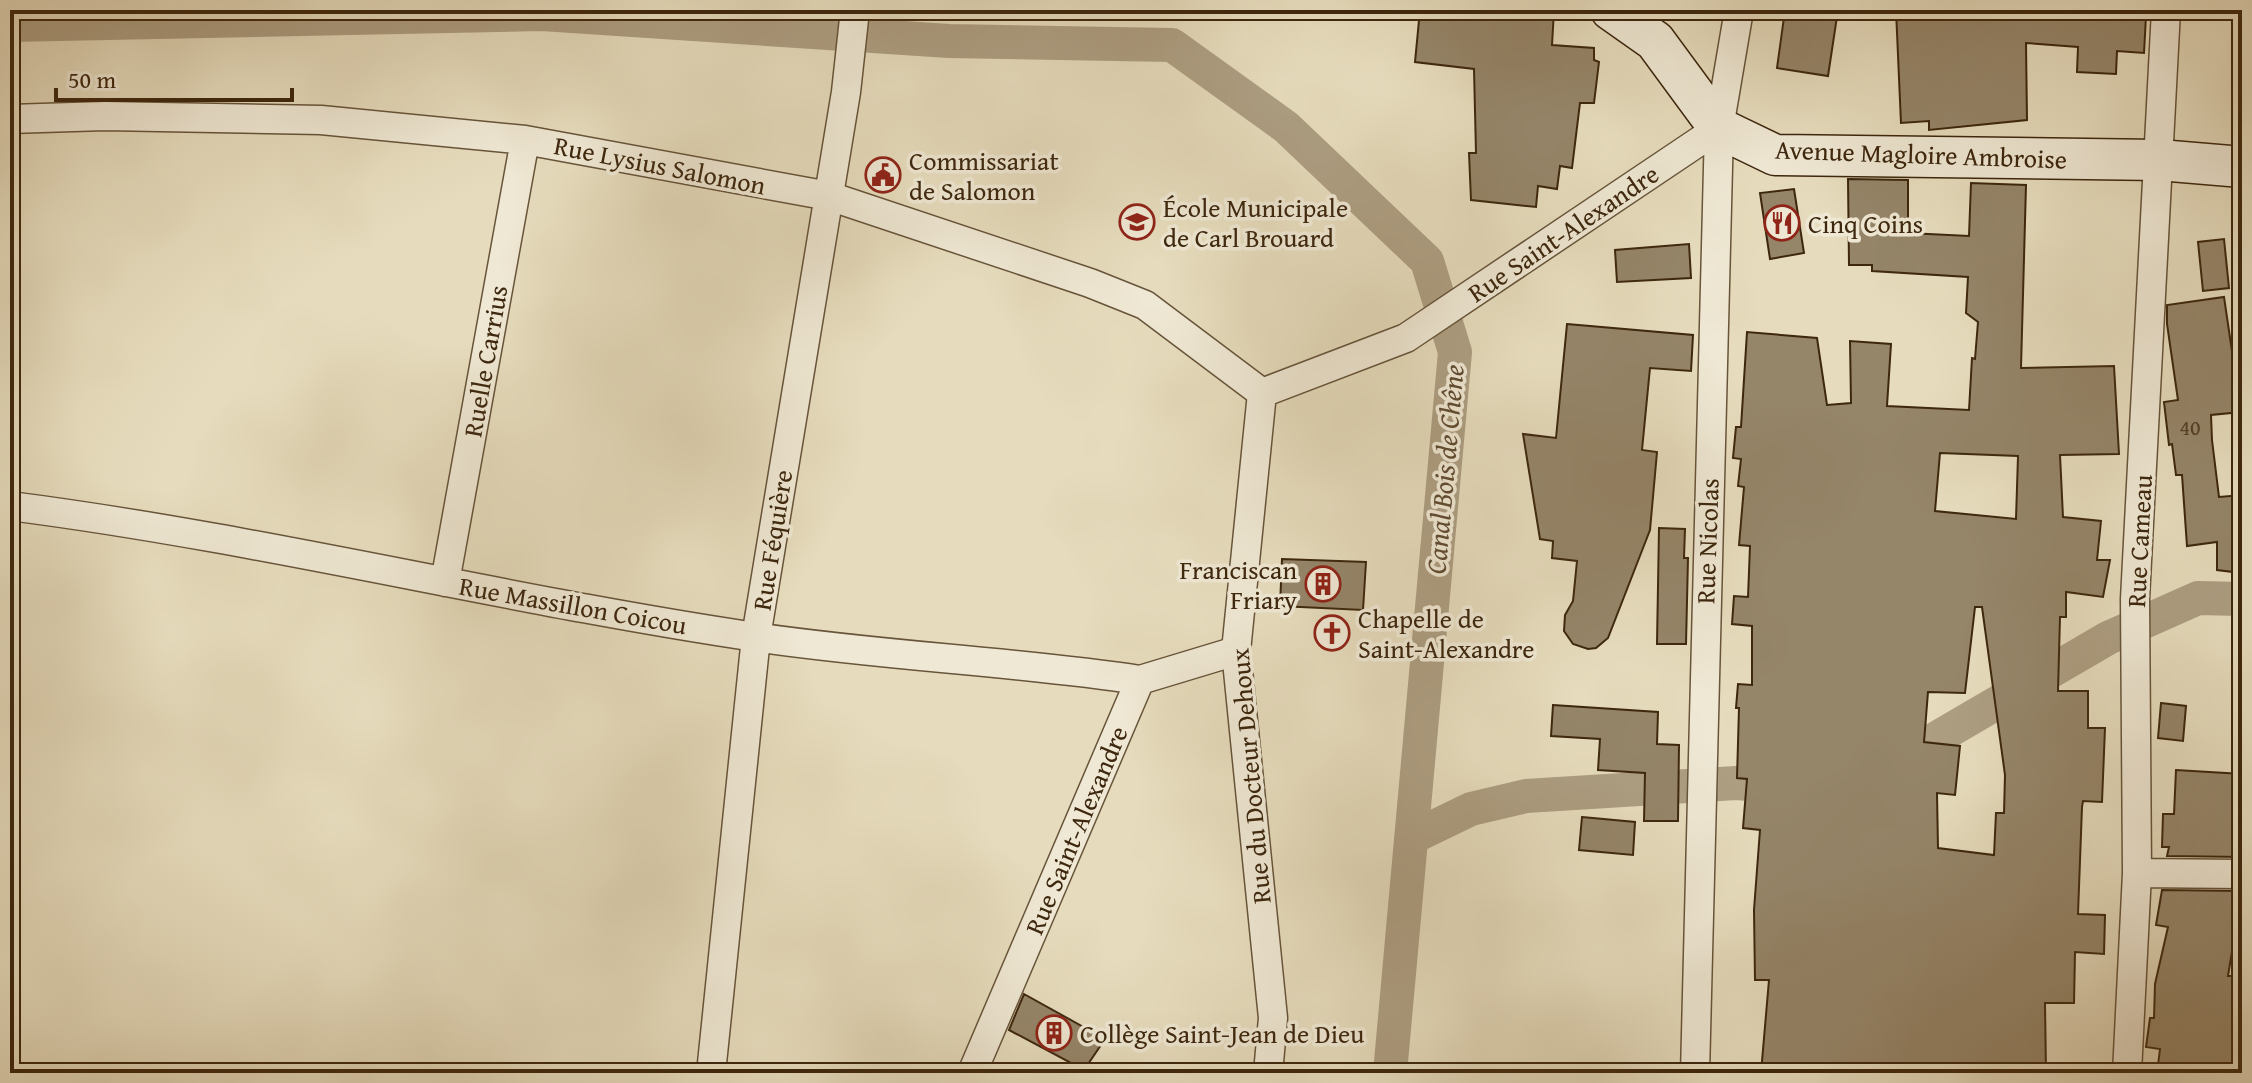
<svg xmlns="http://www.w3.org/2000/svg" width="2252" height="1083" font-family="'Gentium Book Plus',serif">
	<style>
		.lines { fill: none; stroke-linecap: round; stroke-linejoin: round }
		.canal { stroke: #ad9e82; stroke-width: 34 }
		.building { fill: #958569; stroke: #3d270e; stroke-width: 2; fill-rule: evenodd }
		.street-casing { stroke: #67543a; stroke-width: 31 }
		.secondary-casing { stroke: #3d270e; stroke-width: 43 }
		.street { stroke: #efe8d4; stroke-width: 28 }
		.secondary { stroke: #efe8d4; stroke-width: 40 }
		.labels { text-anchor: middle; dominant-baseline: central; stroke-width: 7; stroke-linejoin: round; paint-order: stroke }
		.number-label { font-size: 22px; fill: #533e25 }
		.street-label { font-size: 26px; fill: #3d270e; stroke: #efe8d4 }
		.poi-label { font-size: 26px; fill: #3d270e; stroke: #efe8d4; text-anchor: start }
		.water-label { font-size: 28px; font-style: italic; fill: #5f4b31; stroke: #efe8d4 }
	</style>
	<rect width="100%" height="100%" fill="#e6dcbd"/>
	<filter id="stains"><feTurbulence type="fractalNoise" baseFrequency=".0025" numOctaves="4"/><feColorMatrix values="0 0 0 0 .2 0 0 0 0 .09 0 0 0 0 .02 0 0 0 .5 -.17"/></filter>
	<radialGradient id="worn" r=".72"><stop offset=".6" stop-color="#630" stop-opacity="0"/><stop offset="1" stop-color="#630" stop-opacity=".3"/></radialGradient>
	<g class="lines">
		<path class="canal" d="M10,25L542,14L949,41L1172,45L1286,127L1427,261L1455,352L1390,1073
			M1898,776L1930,742L2108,638L2198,598L2242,599
			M1411,838L1471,809L1526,796L1736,783L1791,787"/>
	</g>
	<path class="building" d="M1420,10H1554L1552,45L1594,48V60L1599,62L1594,103H1580L1572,168L1560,166L1557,189L1538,186L1536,207L1471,200L1469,153H1476L1474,69L1415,62Z
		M1785,10H1838L1828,76L1777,68Z
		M1896,10H2077L2146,16L2144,53L2117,51L2116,74L2077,72L2078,47L2026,43L2027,120L1929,130V121L1901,123Z
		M1848,179L1908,180V233L1969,236L1971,183L2026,185L2021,368L2114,366L2119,454L2060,455L2063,517L2101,521L2097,560H2110L2103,597L2066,592V617H2060L2058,691H2088V728H2105L2102,802L2083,801L2082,807L2078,914L2105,915L2104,954L2075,952L2074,1003H2045L2046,1073H1761L1769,980H1755L1754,910L1760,830L1743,828L1747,779L1737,778L1739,708H1736L1738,684L1752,685V626L1732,624L1734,596L1748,597L1750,546L1739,545L1744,487L1738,486L1741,459L1733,458L1736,427H1741L1747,332L1817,338L1827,405L1851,403L1850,341L1891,344L1887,406L1969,410L1972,358L1975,359L1978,322L1966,313L1968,277L1872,271V265H1849ZM1940,453L2018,456L2016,519L1935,511ZM1975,607H1982L2005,775L2004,813H1996L1994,855L1938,848L1937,793L1955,795L1960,746L1924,742L1928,692L1965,693Z
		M1794,189L1804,253L1770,259L1760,193Z
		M2224,239L2229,288L2203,291L2198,242Z
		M1689,244L1691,278L1617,282L1615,250Z
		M2224,297L2241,412L2211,415L2212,440L2219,497L2242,495V573L2217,570V542L2187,546L2182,475H2176L2172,444L2169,445L2164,402L2178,400L2167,324V305Z
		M1567,324L1693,335L1691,371L1650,368L1642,450L1657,452L1650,530L1608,638L1596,648L1588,649L1573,644L1564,631L1565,615L1573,601L1577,561L1552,558L1553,541L1540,539L1523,434L1556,438Z
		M1659,528L1685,529L1684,558H1688L1686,644H1657Z
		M1282,559L1366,562L1363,610L1280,606Z
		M2161,703L2186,706L2183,741L2158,738Z
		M1553,705L1658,712L1657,744L1679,745L1678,821H1644L1645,773L1598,770L1600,739L1551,736Z
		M2176,770L2242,774V857L2167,856L2169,847H2162L2163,814H2174Z
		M1582,817L1635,822L1633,855L1579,850Z
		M2162,890L2242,891L2228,976H2242V1073H2157L2160,1049L2146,1047L2150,1018H2154L2155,984L2168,927L2156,925Z
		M1024,994L1105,1039L1084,1070L1009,1030Z"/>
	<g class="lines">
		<defs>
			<path id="street" d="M10,119L105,116L321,120L525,140L829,196L1090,283L1145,305L1262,393
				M10,506C260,538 506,600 755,637C883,656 1012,661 1140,680
				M445,582L525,140
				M2137,873L2242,874
				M711,1073L756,637L846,92L855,10
				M972,1073L1140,680L1236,651
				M1268,1073L1273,1018L1236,651L1262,393L1406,338L1719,128
				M1695,1073L1719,128L1739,10
				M2127,1073L2137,873L2135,599L2166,10"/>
			<path id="secondary" d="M1611,10L1655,41L1719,128L1775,155L2159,160L2242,167"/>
		</defs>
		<use href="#street" class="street-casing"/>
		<use href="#secondary" class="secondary-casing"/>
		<use href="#street" class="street"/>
		<use href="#secondary" class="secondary"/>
	</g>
	<defs>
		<symbol id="civic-ring" viewBox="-11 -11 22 22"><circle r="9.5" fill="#efe8d4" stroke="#8f2418" stroke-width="1.5"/><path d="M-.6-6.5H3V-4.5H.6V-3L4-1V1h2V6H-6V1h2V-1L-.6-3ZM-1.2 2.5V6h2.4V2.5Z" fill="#8f2418"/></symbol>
		<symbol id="school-ring" viewBox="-11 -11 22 22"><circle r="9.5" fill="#efe8d4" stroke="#8f2418" stroke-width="1.5"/><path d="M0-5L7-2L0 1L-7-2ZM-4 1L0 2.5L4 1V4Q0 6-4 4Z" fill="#8f2418"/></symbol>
		<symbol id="restaurant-ring" viewBox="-11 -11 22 22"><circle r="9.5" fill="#efe8d4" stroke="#8f2418" stroke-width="1.5"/><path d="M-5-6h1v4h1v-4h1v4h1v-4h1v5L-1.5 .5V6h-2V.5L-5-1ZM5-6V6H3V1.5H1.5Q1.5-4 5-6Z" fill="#8f2418"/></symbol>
		<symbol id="building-ring" viewBox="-11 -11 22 22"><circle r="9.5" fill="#efe8d4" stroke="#8f2418" stroke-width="1.5"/><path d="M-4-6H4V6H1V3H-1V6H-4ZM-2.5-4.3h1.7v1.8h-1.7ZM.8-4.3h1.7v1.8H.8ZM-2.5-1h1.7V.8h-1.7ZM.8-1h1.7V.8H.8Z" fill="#8f2418"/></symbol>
		<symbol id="church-ring" viewBox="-11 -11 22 22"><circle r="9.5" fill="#efe8d4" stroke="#8f2418" stroke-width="1.5"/><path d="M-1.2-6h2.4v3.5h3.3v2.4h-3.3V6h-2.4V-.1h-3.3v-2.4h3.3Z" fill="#8f2418"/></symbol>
	</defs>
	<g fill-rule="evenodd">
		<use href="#civic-ring" x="863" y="155" width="40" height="40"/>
		<use href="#school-ring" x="1117" y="202" width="40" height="40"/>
		<use href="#restaurant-ring" x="1762" y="203" width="40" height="40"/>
		<use href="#building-ring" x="1303" y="564" width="40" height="40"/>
		<use href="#church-ring" x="1312" y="613" width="40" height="40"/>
		<use href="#building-ring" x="1034" y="1013" width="40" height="40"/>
	</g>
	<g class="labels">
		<g class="number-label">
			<text x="2190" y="427">40</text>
		</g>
		<g class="street-label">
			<text transform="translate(1921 154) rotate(2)">Avenue Magloire Ambroise</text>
			<text transform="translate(660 165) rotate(11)">Rue Lysius Salomon</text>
			<text transform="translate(1563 233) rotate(-34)">Rue Saint-Alexandre</text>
			<text transform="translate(485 361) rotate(-80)">Ruelle Carrius</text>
			<text transform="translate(772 540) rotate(-81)">Rue Féquière</text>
			<text transform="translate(1707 541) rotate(-88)">Rue Nicolas</text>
			<text transform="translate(2139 541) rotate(-87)">Rue Cameau</text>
			<text transform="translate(573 605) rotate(10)">Rue Massillon Coicou</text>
			<text transform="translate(1250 776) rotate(-95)">Rue du Docteur Dehoux</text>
			<text transform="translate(1076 830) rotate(-67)">Rue Saint-Alexandre</text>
		</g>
		<g class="poi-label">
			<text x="909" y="160">Commissariat<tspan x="909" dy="30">de Salomon</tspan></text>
			<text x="1163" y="207">École Municipale<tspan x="1163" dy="30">de Carl Brouard</tspan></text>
			<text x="1808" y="223">Cinq Coins</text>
			<text x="1297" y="569" text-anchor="end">Franciscan<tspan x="1297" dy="30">Friary</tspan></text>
			<text x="1358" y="618">Chapelle de<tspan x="1358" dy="30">Saint-Alexandre</tspan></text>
			<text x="1080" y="1033">Collège Saint-Jean de Dieu</text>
		</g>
		<g class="water-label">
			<text transform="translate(1444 469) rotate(-85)">Canal Bois de Chêne</text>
		</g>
	</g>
	<rect width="2252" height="1083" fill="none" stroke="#e6dcbd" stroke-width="40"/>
	<rect x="12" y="12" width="2228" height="1059" fill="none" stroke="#3d270e" stroke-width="4"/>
	<rect x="20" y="20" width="2212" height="1043" fill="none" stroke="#3d270e" stroke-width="2"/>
	<path d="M56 88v12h236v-12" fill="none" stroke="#3d270e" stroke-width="4"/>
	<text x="68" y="88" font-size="24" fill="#3d270e" stroke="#efe8d4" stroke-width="6" paint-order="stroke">50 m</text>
	<rect width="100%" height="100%" filter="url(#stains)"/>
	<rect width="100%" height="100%" fill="url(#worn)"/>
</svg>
